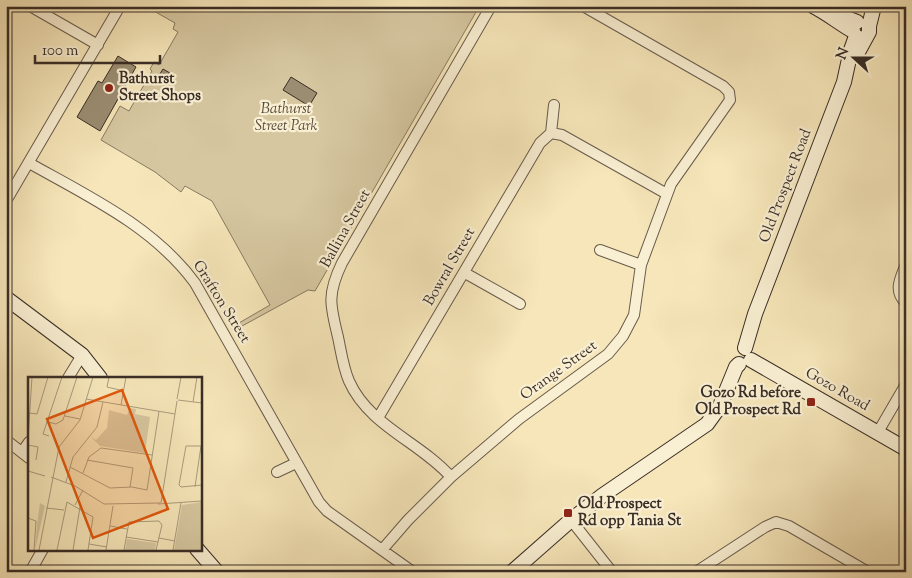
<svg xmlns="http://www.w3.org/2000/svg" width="912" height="578" font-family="'Sorts Mill Goudy',serif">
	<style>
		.green { fill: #d6c7a0; stroke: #887a63 }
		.building { fill: #9b8d72; stroke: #392d26 }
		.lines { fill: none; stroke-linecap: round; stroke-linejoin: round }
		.street-casing { stroke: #685b4b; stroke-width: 12 }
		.secondary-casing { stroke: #392d26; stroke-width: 16 }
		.street { stroke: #f9efd2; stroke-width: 10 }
		.secondary { stroke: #f9efd2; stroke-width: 14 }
		.poi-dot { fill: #8f2418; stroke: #f9efd2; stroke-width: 2 }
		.labels { text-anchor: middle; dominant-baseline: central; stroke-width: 4.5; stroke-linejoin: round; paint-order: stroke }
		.poi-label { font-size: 15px; font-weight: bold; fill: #392d26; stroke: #f9efd2; text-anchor: start }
		.park-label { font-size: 15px; font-style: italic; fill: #584c3e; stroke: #f9efd2 }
		.street-label { font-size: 15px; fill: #392d26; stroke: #f9efd2 }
		.inset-road { fill: none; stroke: #aa9c7e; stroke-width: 1 }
		.view { fill: #df570d; fill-opacity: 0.15; stroke: #df570d; stroke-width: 2.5 }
		.inset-edge { fill: none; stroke: #392d26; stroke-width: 2.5 }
	</style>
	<rect width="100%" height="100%" fill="#f6e6b9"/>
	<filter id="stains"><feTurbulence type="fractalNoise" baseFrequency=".004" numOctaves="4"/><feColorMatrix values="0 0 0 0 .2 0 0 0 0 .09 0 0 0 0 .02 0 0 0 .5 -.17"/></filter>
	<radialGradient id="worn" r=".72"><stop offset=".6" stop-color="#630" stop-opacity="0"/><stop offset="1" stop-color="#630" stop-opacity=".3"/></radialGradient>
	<path class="green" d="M145,6H466L476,12L315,291L308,290L233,331L232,327L270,305L212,201L185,186L181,192L155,172L101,140L120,106L129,111L152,71L150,69L154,62L159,65L178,32L173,29L175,23Z"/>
	<path class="building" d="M118,56L136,67L100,131L77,117L98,81L102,83Z
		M163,69L170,73L165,82L158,77Z
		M291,77L317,93L309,106L283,90Z"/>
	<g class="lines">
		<defs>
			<path id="street" d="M30,6L98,45
				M551,133L554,105
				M29,163C88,196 154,227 195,283L319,502L327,511L413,572
				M6,201L120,6
				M600,250L641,265
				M906,264C900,279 893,291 906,303
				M465,273L520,304
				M68,378L82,355
				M378,418L540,143L551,133L562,135L667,194
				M878,432L906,384
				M6,440L29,458
				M22,452L29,442
				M277,472L296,463
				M451,477C420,442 369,426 349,381C343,367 341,351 338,337C330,305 327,294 342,263L491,6
				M571,520L612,572
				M382,550L408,520L451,477L519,419L608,354L623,336L634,315L641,265L671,184L730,100L729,92L723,86L583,6
				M30,572L43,549
				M696,572L765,527L776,522L789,526L868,572"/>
			<path id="secondary" d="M813,6C827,13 839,23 853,31
				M834,13L857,22
				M857,54L869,32V26L874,6
				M6,298L82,355L100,378
				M745,348L755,314L844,82L851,50L856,36
				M751,360L906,449
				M197,549L217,572
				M512,572L571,520L603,495L707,424L720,406L736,367L739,364"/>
		</defs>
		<use href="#street" class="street-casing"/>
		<use href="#secondary" class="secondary-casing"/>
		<use href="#street" class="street"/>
		<use href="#secondary" class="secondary"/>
	</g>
	<g class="poi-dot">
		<circle cx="109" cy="88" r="5"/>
		<rect x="806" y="397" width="10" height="10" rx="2.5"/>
		<rect x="563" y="508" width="10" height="10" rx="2.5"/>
	</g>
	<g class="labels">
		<g class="poi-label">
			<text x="119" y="79">Bathurst<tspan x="119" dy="17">Street Shops</tspan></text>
			<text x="801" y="393" text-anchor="end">Gozo Rd before<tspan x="801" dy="17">Old Prospect Rd</tspan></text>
			<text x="578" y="504">Old Prospect<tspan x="578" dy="17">Rd opp Tania St</tspan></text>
		</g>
		<g class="park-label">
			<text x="286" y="109">Bathurst<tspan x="286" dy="17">Street Park</tspan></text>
		</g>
		<g class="street-label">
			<text transform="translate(786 186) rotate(-69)">Old Prospect Road</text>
			<text transform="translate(346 229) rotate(-61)">Ballina Street</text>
			<text transform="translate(450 267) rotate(-60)">Bowral Street</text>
			<text transform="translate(221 302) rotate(58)">Grafton Street</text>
			<text transform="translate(559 371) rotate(-36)">Orange Street</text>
			<text transform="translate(837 390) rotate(30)">Gozo Road</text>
		</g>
	</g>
	<g transform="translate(28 377)">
		<rect width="174" height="174" fill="#f6e6b9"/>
		<path d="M102,31L108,32L107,37L122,40L117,76L72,69L63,60L68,63L79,51L81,33L99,38ZM174,125V173H146L154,128ZM12,126L17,129L7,173L9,148ZM99,162L128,166L127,173H97Z" fill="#d6c7a0"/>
		<path class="inset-road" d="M81,0L79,10L96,14M58,22L147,37M149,22L153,0M150,23L174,26M165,25L169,0M93,28L98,0M1,36L9,37L20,0M37,39L52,42M20,45L28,47L35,43L49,0M21,59L15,57L34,0M0,62L4,0M0,68L10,70L8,83M174,69H158L151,108L153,110L174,108M59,83L105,91L102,110M42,90L82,111L104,110L119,113L131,34M0,94L17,99M55,96L61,80L73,71L124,78M23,100L47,109L76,127L132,126M38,105L45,80L69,50L75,25M167,110L173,69M133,126L149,24M130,127L174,124M47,128L55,113M18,131L36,133M0,141L8,144L6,173M82,149L99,152M98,160L130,165M131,161L147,164M61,167L79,170M11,173L31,70L52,43L65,0M29,173L39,125L65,140L60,173M45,173L52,130M78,173L85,129M96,173L101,145L131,144L134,148L128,173M145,173L153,126"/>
		<path class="view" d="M94,13L140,132L65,161L19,42Z"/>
		<rect width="174" height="174" class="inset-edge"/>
	</g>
	<rect width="912" height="578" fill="none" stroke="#f6e6b9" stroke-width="25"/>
	<rect x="8" y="8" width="897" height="563" fill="none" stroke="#392d26" stroke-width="2.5"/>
	<rect x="12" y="12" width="887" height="553" fill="none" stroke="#392d26"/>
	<g transform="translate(854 58) rotate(291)" stroke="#f9efd2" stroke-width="4" paint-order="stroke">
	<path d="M0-4L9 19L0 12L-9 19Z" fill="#392d26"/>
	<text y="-8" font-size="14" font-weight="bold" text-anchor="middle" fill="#392d26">N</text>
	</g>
	<path d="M35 55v8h125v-8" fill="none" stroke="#392d26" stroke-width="2.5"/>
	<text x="42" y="55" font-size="15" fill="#392d26" stroke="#f9efd2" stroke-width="4" paint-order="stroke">100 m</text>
	<rect width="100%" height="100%" filter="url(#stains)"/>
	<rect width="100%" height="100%" fill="url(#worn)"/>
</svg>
